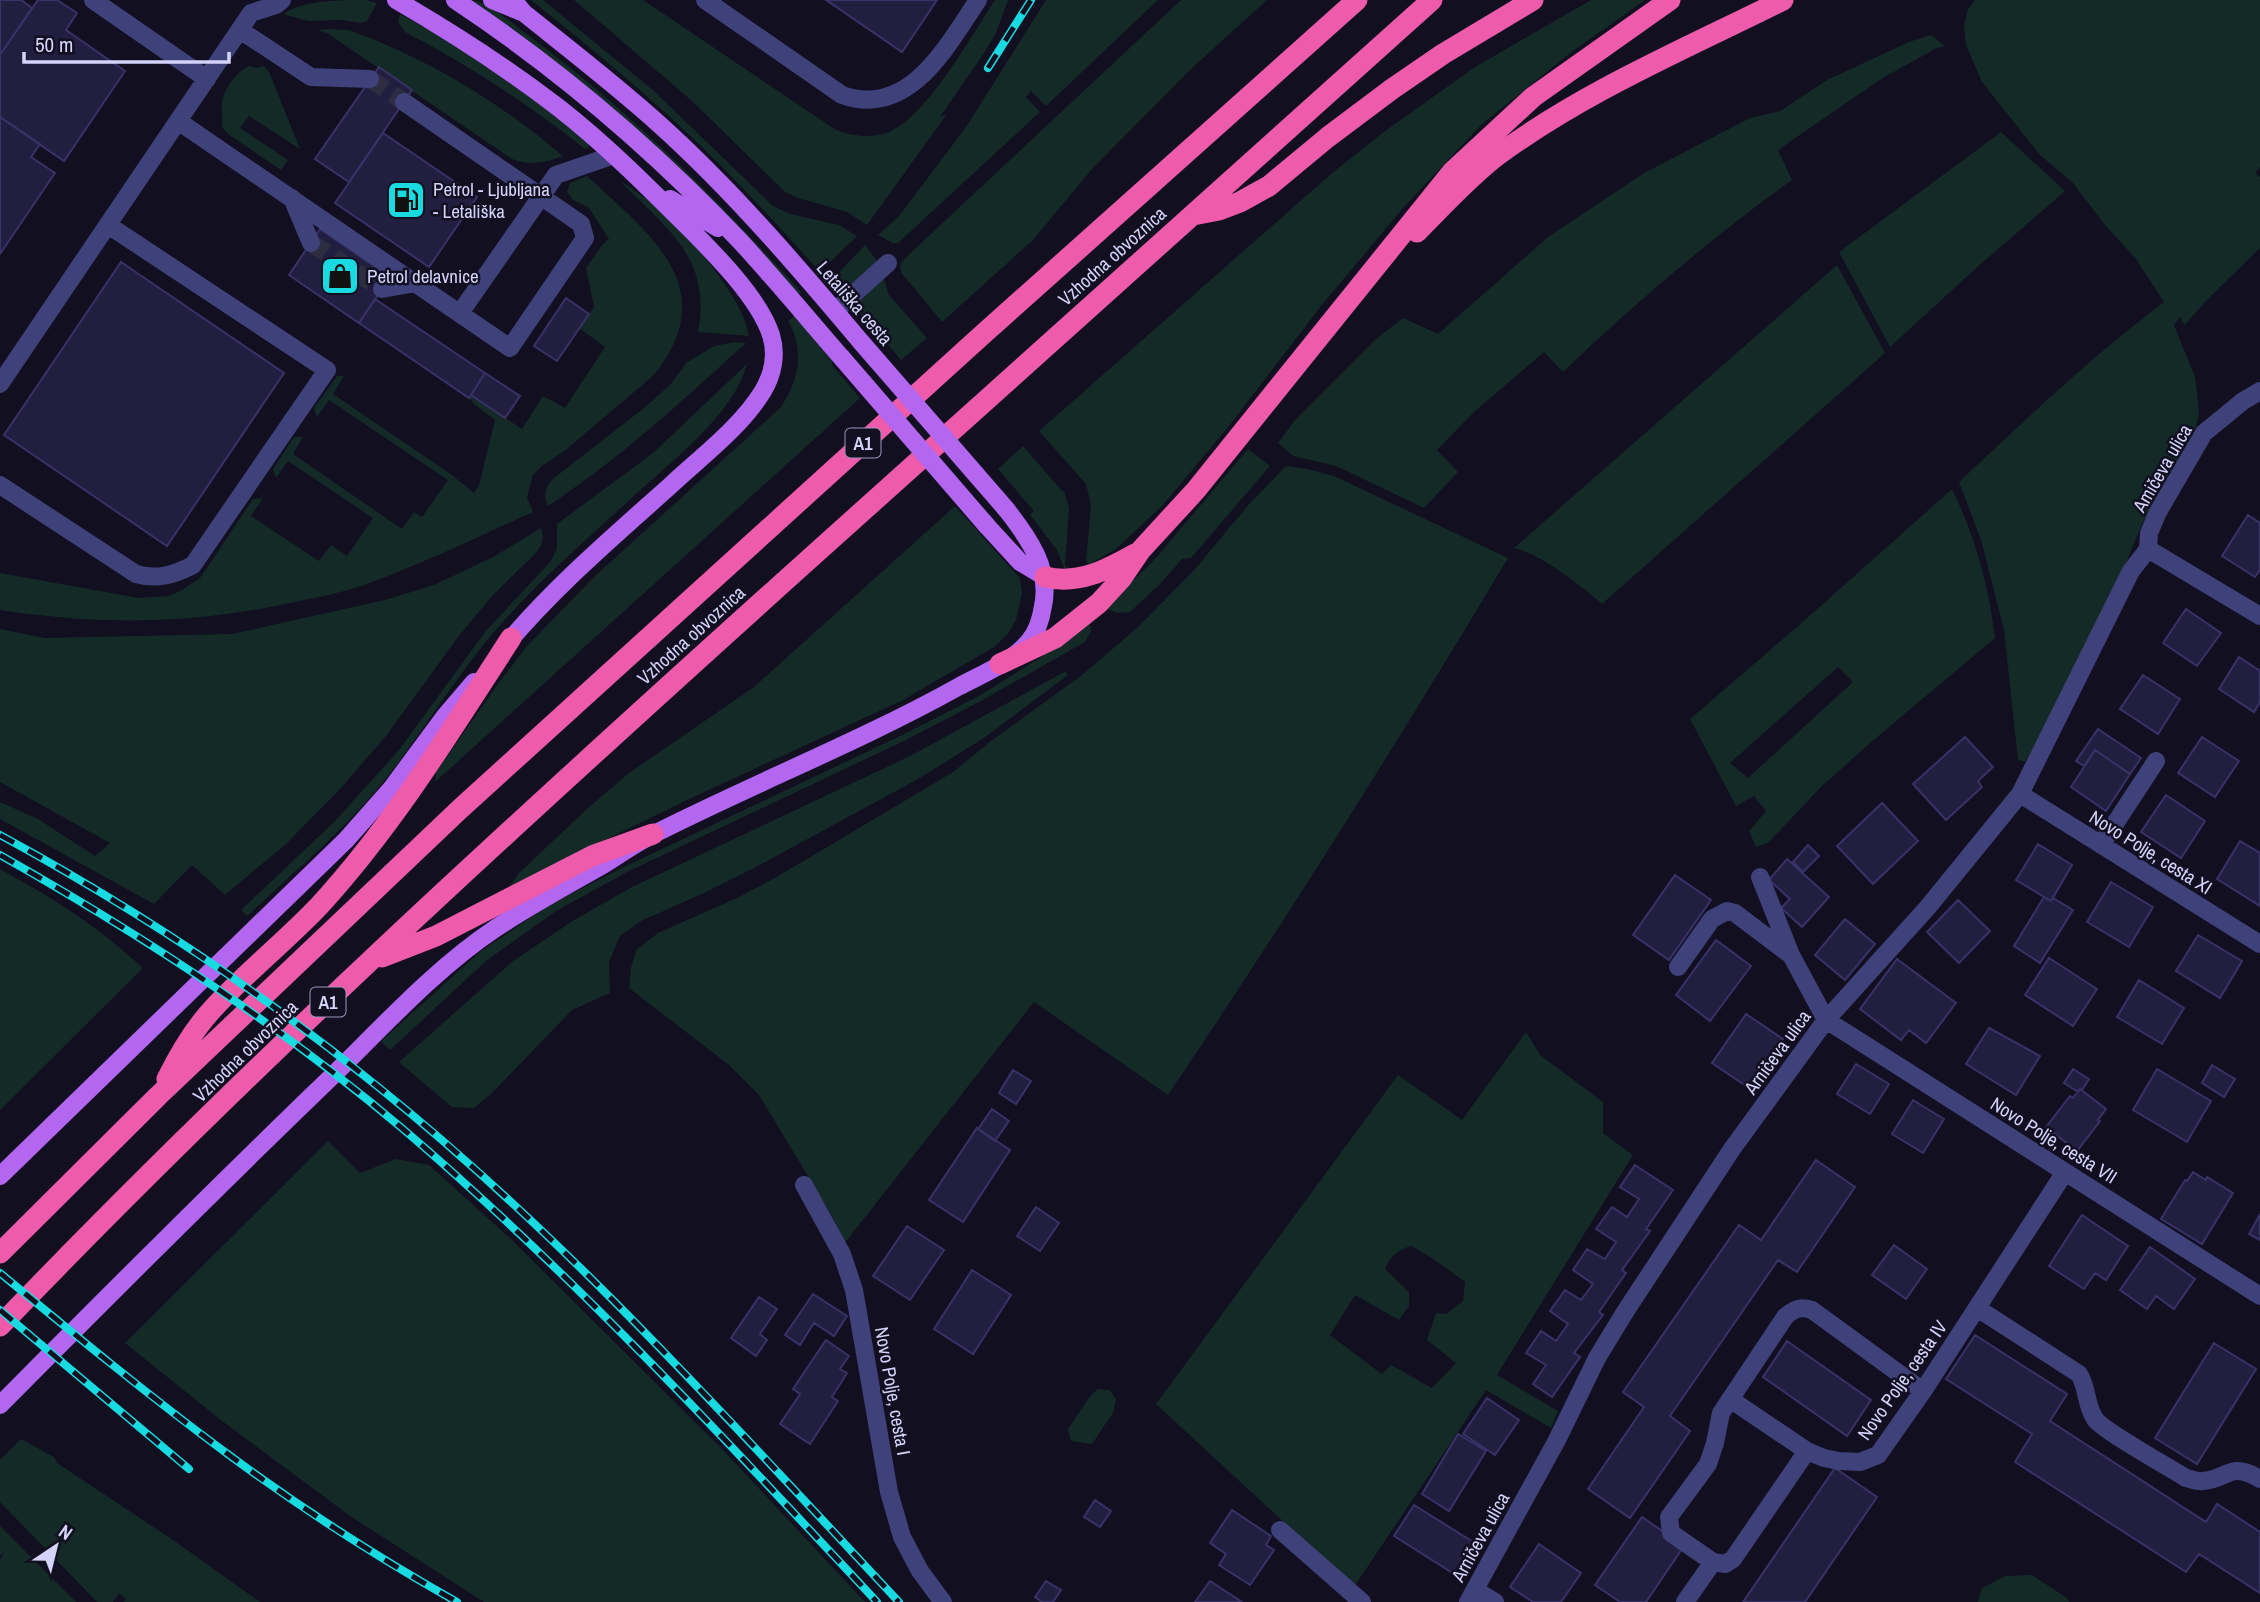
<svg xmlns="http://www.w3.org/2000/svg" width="2260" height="1602" font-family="'Archivo Narrow',sans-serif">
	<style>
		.green { fill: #132a27; fill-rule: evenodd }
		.building { fill: #221e3f; stroke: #393269; stroke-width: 2 }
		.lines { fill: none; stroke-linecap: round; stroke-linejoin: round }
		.minor-tunnel { stroke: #2e2c41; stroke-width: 18; stroke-dasharray: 18 9; stroke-linecap: butt }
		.minor { stroke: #3f417b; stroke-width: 18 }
		.major { stroke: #b366ef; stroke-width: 18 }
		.highway { stroke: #ee5bab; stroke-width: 21 }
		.rail-casing { stroke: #18dbe2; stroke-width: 8 }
		.rail { stroke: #110f20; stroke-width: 5; stroke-dasharray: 16; stroke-linecap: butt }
		.major-bridge { stroke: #b366ef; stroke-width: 18 }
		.labels { text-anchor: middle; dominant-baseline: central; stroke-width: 5; stroke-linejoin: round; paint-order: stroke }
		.shield { fill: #110f20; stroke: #9a98b9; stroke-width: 2 }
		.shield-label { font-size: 18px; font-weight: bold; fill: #d5d3fa }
		.poi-label { font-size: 19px; fill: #d5d3fa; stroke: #110f20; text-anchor: start }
		.street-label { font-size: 19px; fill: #d5d3fa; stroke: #110f20 }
	</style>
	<rect width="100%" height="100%" fill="#110f20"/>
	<path class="green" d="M366,0L377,3L367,21L361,23L341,20L308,21L283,14C304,0 339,0 366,0Z
		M469,0C487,0 513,24 528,35C631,112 715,197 801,292L798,295Z
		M531,0H543L654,91L773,206L790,214L839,225L857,236L820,272C782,230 743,187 702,147C648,95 590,47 531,0Z
		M574,0H643L836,130C852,136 872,139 889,132C928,115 971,36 995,0H1008L996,33L984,53L940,117L947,114L867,225L847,212L798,198L785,192L692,101Z
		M1046,0H1158L1046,106L1031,91L1026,97L1040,112L898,243H893L878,235L899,216L966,127Z
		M1181,0H1267L1191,69L1092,169L1033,240L942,322L910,283C904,277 896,269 903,260Z
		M1591,0H1645L1573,51L1482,124L1403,208L1321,306L1229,426L1163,505L1116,549L1088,565L1086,560L1091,505L1086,484L1039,431L1331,174L1385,131L1475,67Z
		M1975,0H2260V167L2255,173L2260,177V248L2205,302L2185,325L2180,317L2174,325L2195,377L2199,412L2195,433L2143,522L2123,570L2045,727L2025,762L2018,760L2004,630L1981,540L1959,482C2026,419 2091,357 2164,302L2136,259L2105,225L2073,183L2040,155L1982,82L1966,45L1964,25L1968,9Z
		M400,14C467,50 533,93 589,144L588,148L585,149C528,104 469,65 405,32L398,22Z
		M327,29L349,30L357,33C432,61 502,104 563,156C546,163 529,166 512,159L327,33L317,30Z
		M1931,35L1945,46L1937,48L1881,79L1778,150L1792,180C1711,238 1635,303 1563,372L1544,352L1475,411L1437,450L1458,472L1424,508L1336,466L1293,456L1278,443L1295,420L1376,339L1403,318L1438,334L1548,237L1644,173L1750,118L1780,111L1827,80L1909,42Z
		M249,66L257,68L264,66L269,72L300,149L249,116L240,128L288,160L281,170L228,134L222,127C223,119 221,112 222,103C223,90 237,71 249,66Z
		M2001,132L2065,191L1974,270L1890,347L1839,252Z
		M587,176C649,234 724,287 654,375L567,449L542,466L533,475L527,497L533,512C478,537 424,563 367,584C344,592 319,597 295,602C193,624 104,626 0,610V573L139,598L169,596L180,591L200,578L253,499L263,498L251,516L319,561L331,545L347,556L373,518L288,461L276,478L273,469L294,437H303L293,454L402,529L414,512L422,517L448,480L329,400L317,417L314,408L337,376H344L333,394L452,475L474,493L479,485L495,420L475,405L469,398L471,395L522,429L543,396L565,408L605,347L579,328L594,307L586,268L602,245L609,239L589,208L573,200L567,192L570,183Z
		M621,182C662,203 742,289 749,336L698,332C712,258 667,229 621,182Z
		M865,245L877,261L848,290L841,283L834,288L829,283Z
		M1837,265L1885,353L1602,604C1578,584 1545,556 1514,548Z
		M883,277L889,295L927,338L901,360L875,329L871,332L860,318V301Z
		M795,315L832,361L833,366L860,398L435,782L436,772L500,681L527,646L594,577L781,407C799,380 805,350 788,321Z
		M735,342L746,343C682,401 621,458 548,506C543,494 545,487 554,478L644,408L671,384L686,363L714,346Z
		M747,364C734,414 672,461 635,495C586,540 537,582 494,632C452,681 420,737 380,786C340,834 292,874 247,916L241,910L335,821L399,750L485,632L551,561L557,548V524L653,453Z
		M1023,446L1062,491H1064L1069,508L1065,565L1068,569L1064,568L1057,550L1030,515L1034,511L998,469Z
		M1248,449L1270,466L1191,558L1182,559L1159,585L1130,612L1117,613L1105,608L1155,559Z
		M1286,466L1307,469L1334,476L1508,558C1399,740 1286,920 1168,1095L1034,1002L844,1244L832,1216L759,1095L729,1065L629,988L631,967L637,949L658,933L737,898L775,878L953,772L991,741L1082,675L1137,628L1195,569L1250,503Z
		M1952,489C1975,536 1989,586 1995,638L1869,744L1821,787L1768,843L1756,847L1749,831L1766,811L1754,796L1736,806L1690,719L1797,627ZM1838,667L1853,682L1748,778L1730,763Z
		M955,506L1020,578L1022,593L1016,620L1008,634L994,647L903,700L685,801L509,887L519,873L588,808L629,773L754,687Z
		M541,528L543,537L541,546L534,555L493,595L458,637L386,736L341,788L285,845L225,895L192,865L154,904L0,819V802L38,819L95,856L110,843L0,782V629L45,638L232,634L385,600L434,585L495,556Z
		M1089,621L1091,631L1085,642L981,701L904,741L627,872L556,911L486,961L390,1050L381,1041L481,951L551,904L622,868L900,736L979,696L1038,659Z
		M1066,671L1068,675L984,738L918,779L754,868L704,893L641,921L620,936L609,962L610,993L572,1010L492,1093L474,1108L452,1107L399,1062L513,961L574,920L632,887L910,756Z
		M0,869C52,897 100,928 143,968L0,1110Z
		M1526,1032L1540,1055L1603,1102V1133L1633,1155L1497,1375L1558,1411L1551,1428L1486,1390L1354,1587L1156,1404L1398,1075L1462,1120ZM1411,1246L1432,1258L1465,1282L1463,1301L1446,1314L1436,1313L1427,1340L1456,1363L1432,1388L1391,1365L1382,1374L1330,1335L1355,1295L1399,1320L1409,1306V1292L1385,1269C1390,1256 1398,1250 1411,1246Z
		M328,1141L360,1173L396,1159L429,1165L510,1238L724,1451L865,1602H484L350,1516L222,1421L125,1343Z
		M1098,1389L1110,1390L1116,1399L1113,1413L1092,1444L1071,1441L1068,1429L1091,1395Z
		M21,1439L54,1457L57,1463L176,1542L260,1602H124L126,1599L119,1593L113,1602H97L0,1502V1460Z
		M0,1526L76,1602H0V1559L4,1553L0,1555Z
		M2032,1575L2067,1598L2069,1602H1978L1982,1588L2005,1576Z"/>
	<path class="building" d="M0,0H21L32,8L0,55Z
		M38,0H57L77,13L66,30L125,71L64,161L0,117V55Z
		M826,0H937L902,52Z
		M379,67L412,90L349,182L315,159Z
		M0,117L40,144L31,157L55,173L0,254Z
		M383,133L477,197L429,267L335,203Z
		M320,229L390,277L359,323L289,275Z
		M121,262L284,373L167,546L4,435Z
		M566,298L589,314L557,361L534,346Z
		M375,299L485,373L469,398L359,323Z
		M485,373L520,396L505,418L471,395Z
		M2248,515L2260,523V570L2255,577L2222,556Z
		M2186,609L2221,633L2197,666L2163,643Z
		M2239,657L2260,671V702L2254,712L2219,689Z
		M2143,675L2180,699L2158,734L2120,709Z
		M2098,729L2141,758L2130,774L2095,750L2084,766L2076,761Z
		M1965,737L1993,767L1978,781L1982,787L1946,820L1913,784Z
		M2202,737L2239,761L2215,797L2178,773Z
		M2095,750L2130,774L2106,811L2071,787Z
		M2166,795L2205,821L2181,858L2141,832Z
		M1882,803L1918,841L1873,884L1837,846Z
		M2240,841L2260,853V906L2217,879Z
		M2038,844L2072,865L2051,901L2016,880Z
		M1808,845L1819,856L1803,872L1793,862Z
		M1787,859L1829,897L1802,927L1781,908L1790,899L1769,880Z
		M1675,875L1711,900L1669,960L1633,935Z
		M2111,882L2153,907L2129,947L2087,922Z
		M2044,897L2051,901L2053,898L2073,910L2040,963L2014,946Z
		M1958,900L1990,931L1959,963L1927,932Z
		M1845,919L1875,944L1845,980L1815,955Z
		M2198,935L2242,961L2220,998L2176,971Z
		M1716,940L1751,966L1710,1021L1676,995Z
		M2049,958L2097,989L2073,1026L2025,995Z
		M1897,959L1956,1003L1926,1043L1909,1030L1901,1040L1860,1009Z
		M2139,980L2184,1008L2162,1044L2117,1017Z
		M1746,1014L1783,1039L1749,1088L1712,1063Z
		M1989,1028L2040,1056L2016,1095L1966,1064Z
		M1856,1064L1889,1084L1870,1114L1837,1094Z
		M2212,1065L2235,1079L2224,1097L2202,1083Z
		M2073,1069L2089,1079L2082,1090L2080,1089L2078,1092L2064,1083Z
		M2157,1069L2211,1101L2187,1142L2133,1110Z
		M1013,1070L1031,1081L1016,1104L999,1093Z
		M2080,1089L2106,1109L2098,1120L2100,1121L2077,1151L2046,1127L2070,1096L2073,1098Z
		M1913,1100L1944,1119L1923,1153L1892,1134Z
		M992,1109L1009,1121L995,1141L978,1129Z
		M977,1128L1010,1150L963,1222L929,1200Z
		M1816,1160L1855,1187L1797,1272L1778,1260L1670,1416L1690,1431L1630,1518L1588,1489L1644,1407L1623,1392L1739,1225L1761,1240Z
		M1635,1165L1673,1190L1646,1229L1650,1231L1622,1270L1626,1273L1599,1312L1603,1315L1574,1353L1580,1357L1552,1397L1533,1384L1546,1365L1526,1353L1541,1331L1556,1341L1568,1324L1550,1311L1565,1290L1581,1300L1593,1284L1573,1270L1587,1249L1605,1259L1616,1242L1596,1229L1612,1207L1627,1217L1639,1199L1620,1187Z
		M2193,1172L2206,1180L2207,1177L2233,1193L2202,1244L2161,1219L2185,1180L2187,1181Z
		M1036,1207L1059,1223L1040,1251L1017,1236Z
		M2260,1214V1240L2249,1234Z
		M2082,1215L2128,1246L2106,1280L2095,1273L2084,1289L2049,1266Z
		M907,1226L944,1250L910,1300L873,1276Z
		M1894,1245L1927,1269L1906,1299L1872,1275Z
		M2150,1247L2195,1279L2174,1309L2156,1296L2147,1309L2120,1290Z
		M972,1270L1011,1295L973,1354L934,1329Z
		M813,1294L847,1316L834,1336L814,1323L800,1345L785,1335Z
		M759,1297L777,1309L760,1334L767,1340L756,1356L731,1338Z
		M1975,1335L2067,1394L2050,1421L2206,1522L2217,1504L2260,1532V1593L2199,1554L2186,1572L2015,1462L2032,1434L1946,1379Z
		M826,1340L849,1356L840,1369L847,1373L832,1397L838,1401L810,1444L780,1424L800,1394L793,1389Z
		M1787,1341L1871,1400L1847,1436L1763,1377Z
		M2214,1343L2256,1369L2197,1464L2155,1438Z
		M1487,1398L1519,1420L1495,1455L1463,1434Z
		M1458,1434L1486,1451L1449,1511L1422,1494Z
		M1835,1468L1877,1497L1805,1602H1743Z
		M1095,1500L1111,1511L1100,1527L1084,1517Z
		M1414,1505L1478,1545L1459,1577L1394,1536Z
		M1232,1510L1271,1536L1266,1545L1274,1550L1250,1585L1219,1565L1226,1554L1210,1543Z
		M1642,1517L1684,1546L1646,1602H1620L1595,1585Z
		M1539,1544L1581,1573L1561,1602H1533L1510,1587Z
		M1046,1581L1061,1590L1053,1602H1042L1035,1597Z
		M1210,1581L1242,1602H1195Z"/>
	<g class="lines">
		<path class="minor-tunnel" d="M370,79L404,102
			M311,243L382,289"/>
		<path class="minor" d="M93,0L207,79
			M705,0L842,95C909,119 947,46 978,0
			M251,13L276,5L282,0
			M240,30L311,77L370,79
			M178,121L510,348L585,238L581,224L404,102
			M292,198L311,243
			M382,289L416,283
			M835,311L888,263
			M460,313L556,175L614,155
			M0,384L251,13
			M0,485L136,574C157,580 174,575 193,565L327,370L108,225
			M2148,549L2149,533L2158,512L2204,433L2243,401L2260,391
			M2148,549L2260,616
			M2020,794L2260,944
			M2101,845L2156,761
			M1760,877L1791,955L1826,1020L2260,1296
			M1678,967L1712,919L1727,911L1735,913L1788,953
			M804,1185L842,1254L854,1290L889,1492L902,1537L920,1571L943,1602
			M1977,1308L2079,1374C2088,1388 2085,1404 2095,1419C2102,1430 2170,1468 2186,1478C2191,1479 2198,1482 2203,1481C2228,1479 2230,1461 2260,1479
			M1730,1399L1807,1451
			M1280,1530L1362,1602
			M1713,1562L1671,1533L1669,1517L1708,1464L1715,1443L1721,1413L1785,1317C1794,1309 1800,1306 1812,1310L1923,1391
			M1475,1590L1495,1602
			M1468,1602L1557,1440L1597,1358L1625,1312L1732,1149L1826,1020L1928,907L2020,794L2131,571L2148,549
			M1685,1602L1713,1562L1725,1564L1733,1559L1807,1451L1824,1458L1839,1461L1860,1462L1878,1455L1923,1391L2065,1172"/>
		<path class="major" d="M396,0C453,33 507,68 559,108C605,144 646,185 687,226C714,253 759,298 771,335C777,354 773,374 763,391C741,427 702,456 671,485C613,537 554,587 504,647
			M455,0C559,69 654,150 740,241C775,279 808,319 842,358
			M492,0L524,13
			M513,0L524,13C570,50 617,86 660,125C733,191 798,267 861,342
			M670,199L718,228
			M987,526L1020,562L1045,577
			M0,1176L346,840L391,789L445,716L474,682
			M0,1405C107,1297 215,1189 324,1084C379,1031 433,970 496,928C528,907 562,888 596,869C617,857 636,842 658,832C757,782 861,741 958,687C982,674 1013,662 1030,640C1038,630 1041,619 1043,606C1051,569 1028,537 1006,509"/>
		<path class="highway" d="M1193,215L1219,210L1240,202L1269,186L1328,137L1392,89L1443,54L1533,0
			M1417,232C1443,206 1469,177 1498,155C1585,91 1687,48 1783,0
			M1045,577C1079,585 1106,570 1135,554
			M1000,664L1055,638L1099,603L1121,579L1140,551L1196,490L1452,172L1533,97L1670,0
			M382,957L436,936L592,856L653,834
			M167,1079C179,1055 192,1032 210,1012C244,974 285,942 320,905C394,824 452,729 511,638
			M0,1253L158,1096L460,809L981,336L1357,0
			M0,1326C253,1062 525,815 797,570C1008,380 1220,190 1432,0"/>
		<defs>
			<path id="rail" d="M988,68L1031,0
				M0,835C133,907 260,991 377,1086C568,1239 732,1424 899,1602
				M0,855C142,935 279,1024 403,1129C573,1274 725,1439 877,1602
				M0,1273C74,1334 148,1395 225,1452C299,1507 377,1557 457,1602
				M0,1310L189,1469"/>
		</defs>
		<use href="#rail" class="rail-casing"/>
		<use href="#rail" class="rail"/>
		<path class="major-bridge" d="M861,342L1006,509
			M842,358L987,526"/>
	</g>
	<defs>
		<symbol id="fuel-square" viewBox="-11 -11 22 22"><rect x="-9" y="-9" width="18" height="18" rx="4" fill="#18dbe2" stroke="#110f20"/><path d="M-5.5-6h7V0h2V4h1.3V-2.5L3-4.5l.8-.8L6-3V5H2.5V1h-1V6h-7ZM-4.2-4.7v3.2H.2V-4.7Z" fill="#111"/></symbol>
		<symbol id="shop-square" viewBox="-11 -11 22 22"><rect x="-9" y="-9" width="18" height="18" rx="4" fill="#18dbe2" stroke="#110f20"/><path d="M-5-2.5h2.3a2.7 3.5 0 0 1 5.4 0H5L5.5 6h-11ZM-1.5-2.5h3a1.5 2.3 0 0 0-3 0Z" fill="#111"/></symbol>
	</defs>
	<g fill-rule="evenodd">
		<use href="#fuel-square" x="384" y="178" width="44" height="44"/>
		<use href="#shop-square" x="318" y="254" width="44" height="44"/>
	</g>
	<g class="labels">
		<g class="shield">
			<rect x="845.5" y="428.5" width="35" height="29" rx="5"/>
			<rect x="310.5" y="987.5" width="35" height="29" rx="5"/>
		</g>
		<g class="shield-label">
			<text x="863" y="443">A1</text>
			<text x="328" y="1002">A1</text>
		</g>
		<g class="poi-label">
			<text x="433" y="189">Petrol - Ljubljana<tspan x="433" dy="22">- Letališka</tspan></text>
			<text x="367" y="276">Petrol delavnice</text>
		</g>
		<g class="street-label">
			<text transform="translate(1112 256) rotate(-42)">Vzhodna obvoznica</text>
			<text transform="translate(855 303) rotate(49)">Letališka cesta</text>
			<text transform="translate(2162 468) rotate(-60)">Amičeva ulica</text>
			<text transform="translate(691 635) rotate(-42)">Vzhodna obvoznica</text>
			<text transform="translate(2151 852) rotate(32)">Novo Polje, cesta XI</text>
			<text transform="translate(245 1051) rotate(-44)">Vzhodna obvoznica</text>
			<text transform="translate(1777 1052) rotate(-54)">Arničeva ulica</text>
			<text transform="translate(2054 1140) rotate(32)">Novo Polje, cesta VII</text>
			<text transform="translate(1902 1380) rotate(-55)">Novo Polje, cesta IV</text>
			<text transform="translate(893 1391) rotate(80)">Novo Polje, cesta I</text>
			<text transform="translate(1480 1537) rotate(-61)">Arničeva ulica</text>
		</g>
	</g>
	<g transform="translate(56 1546) rotate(35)" stroke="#110f20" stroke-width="5" paint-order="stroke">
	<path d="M0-5L12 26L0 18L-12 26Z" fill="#d5d3fa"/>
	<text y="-10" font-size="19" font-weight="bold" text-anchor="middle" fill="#d5d3fa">N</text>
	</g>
	<path d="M24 52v10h205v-10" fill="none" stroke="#d5d3fa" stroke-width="3.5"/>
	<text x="35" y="52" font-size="21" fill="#d5d3fa" stroke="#110f20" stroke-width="5" paint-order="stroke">50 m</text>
</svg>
